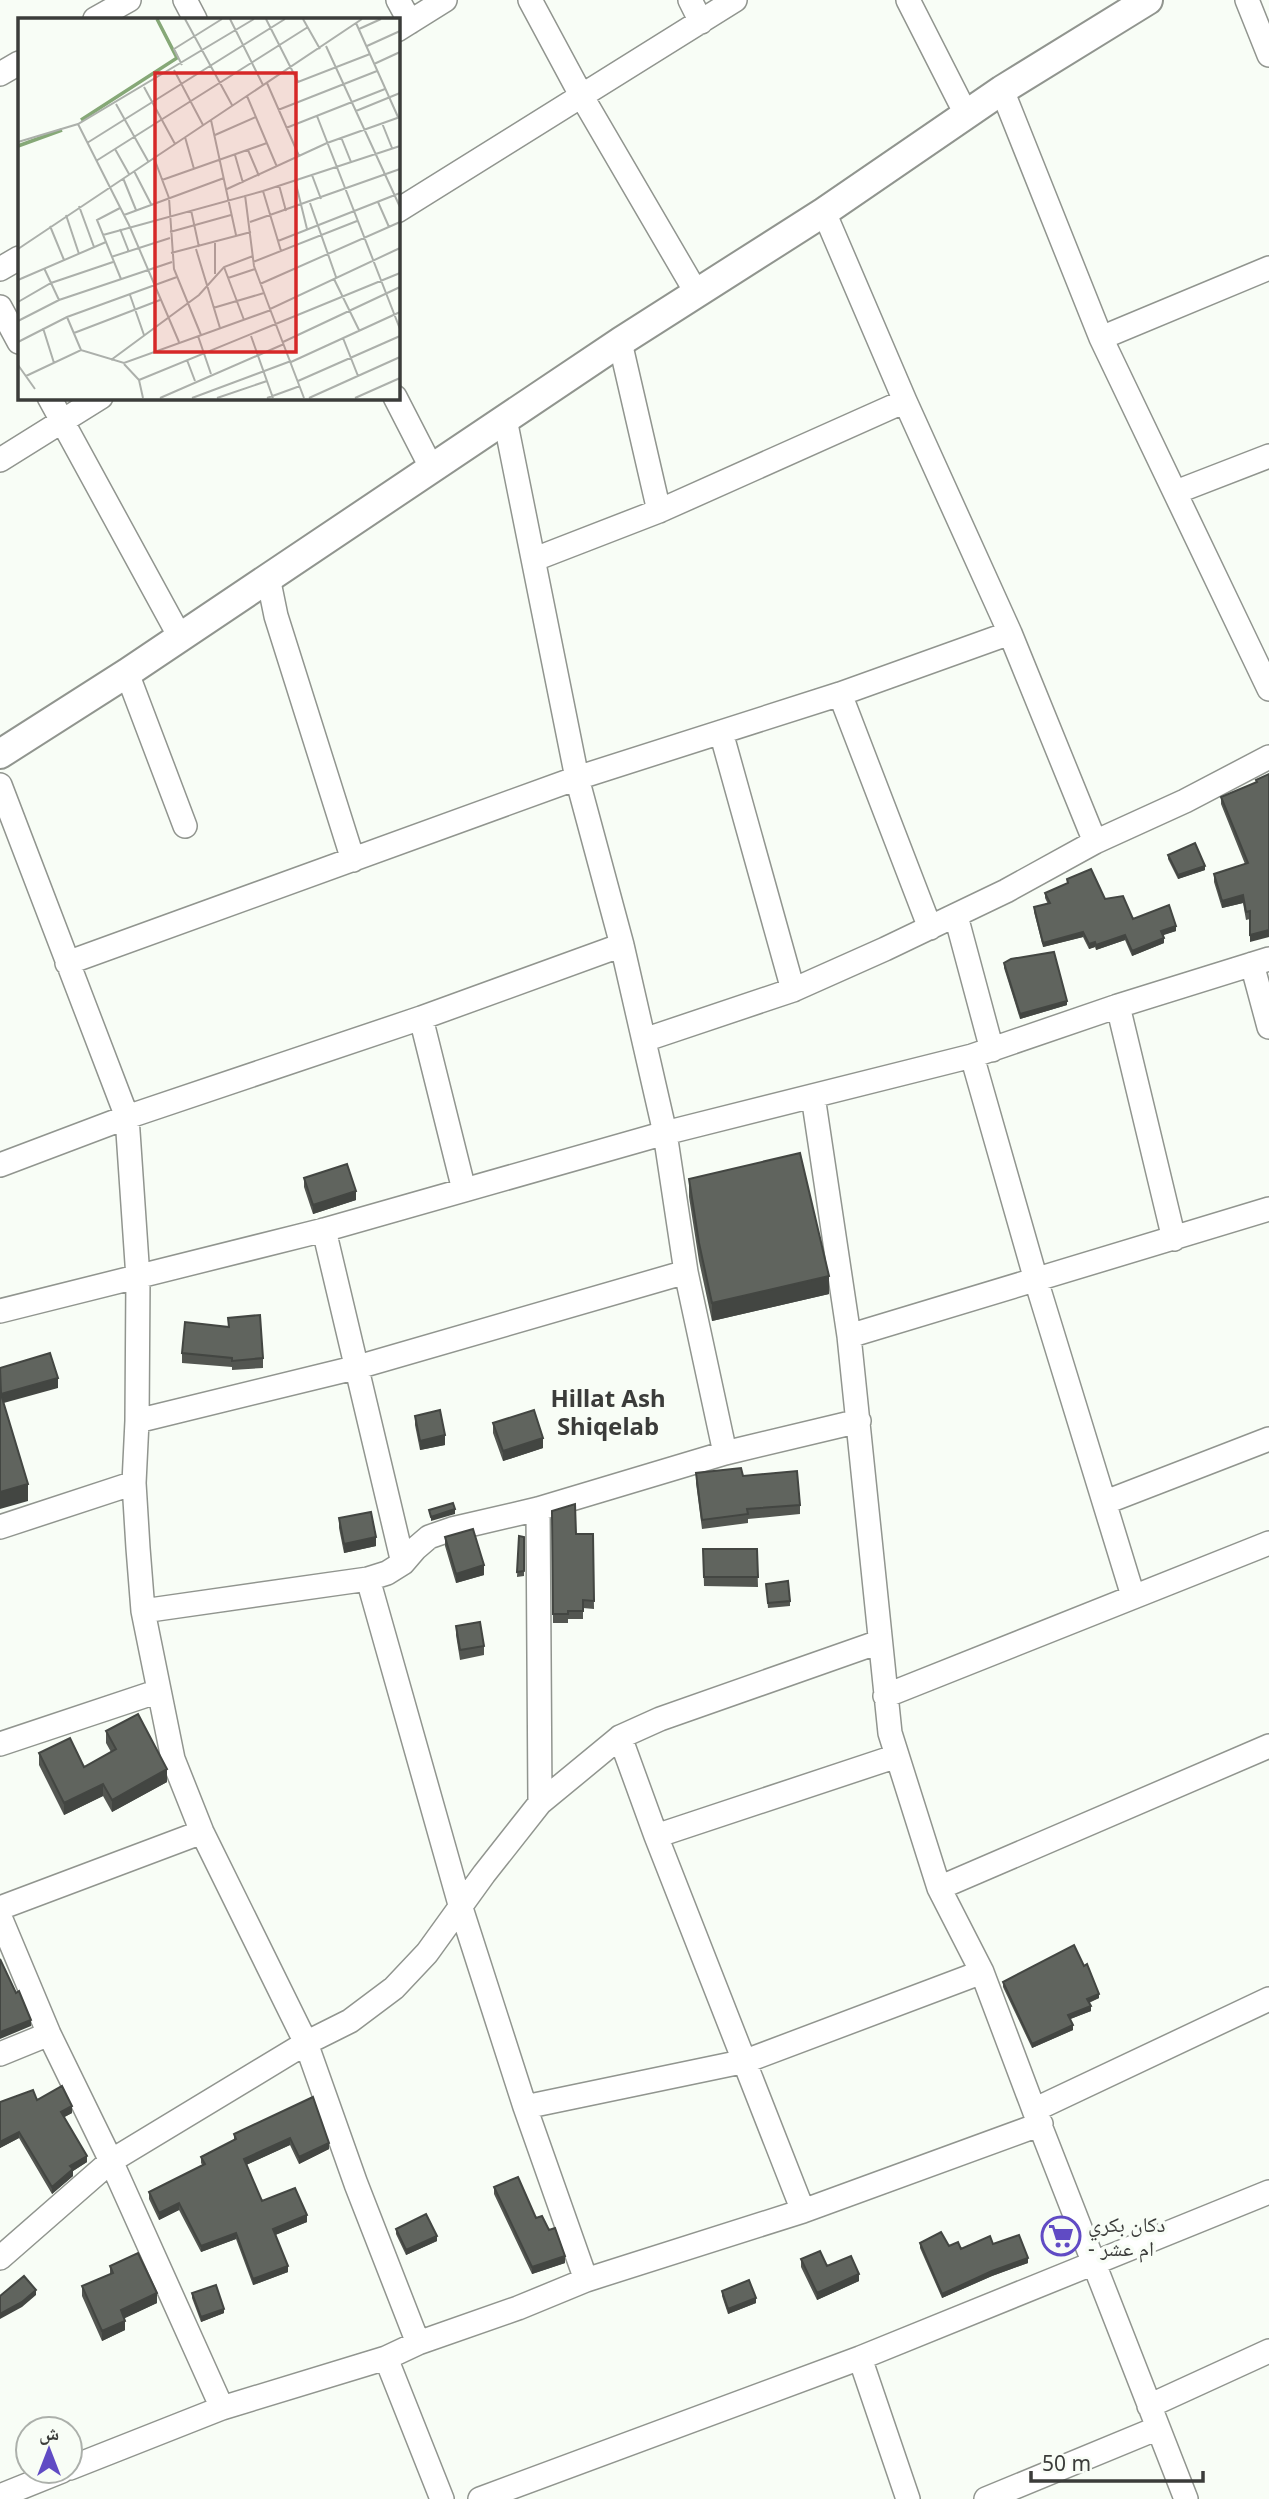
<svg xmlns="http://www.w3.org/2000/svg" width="1269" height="2499" font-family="'Noto Sans','Noto Naskh Arabic',sans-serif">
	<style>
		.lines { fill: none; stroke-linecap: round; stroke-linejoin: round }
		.minor-casing { stroke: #91958f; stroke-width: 26 }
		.tertiary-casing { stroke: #91958f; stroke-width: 32 }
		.minor { stroke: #fff; stroke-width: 23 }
		.tertiary { stroke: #fff; stroke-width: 28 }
		.wall { fill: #535651 }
		.shaded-wall { fill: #434642 }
		.building { fill: #60645e; stroke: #434642; stroke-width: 2 }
		.labels { text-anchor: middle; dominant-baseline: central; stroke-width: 7; stroke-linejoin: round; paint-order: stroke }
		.poi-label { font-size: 21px; fill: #3b3c3a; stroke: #f8fdf6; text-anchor: start }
		.quarter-label { font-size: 24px; font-weight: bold; fill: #3b3c3a; stroke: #f8fdf6 }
		.inset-river { fill: none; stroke: #86a877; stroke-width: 3.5 }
		.inset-road { fill: none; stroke: #acb0ab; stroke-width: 2 }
		.view { fill: #d62828; fill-opacity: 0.15; stroke: #d62828; stroke-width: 3.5 }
		.inset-edge { fill: none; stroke: #3b3c3a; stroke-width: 3.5 }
	</style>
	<rect width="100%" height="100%" fill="#f8fdf6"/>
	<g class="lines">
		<defs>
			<path id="minor" d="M185,0L195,19
				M398,0L410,22
				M530,0L581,95L696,292
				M690,0L701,22
				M908,0L966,114
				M1247,0L1269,55
				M95,19L129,0
				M397,30L445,0
				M0,74L19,63
				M1002,90L1101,338L1269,689
				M397,211L735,0
				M824,212L905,401L1010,633L1095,842
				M0,269L19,258
				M0,307L19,342
				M1101,338L1269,268
				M620,342L659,511
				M49,397L180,637
				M395,397L432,469
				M505,419L577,778L622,945L665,1133L686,1272L725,1453
				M0,460L101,397
				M1176,492L1269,456
				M535,559L659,511L905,401
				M268,577L276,616L353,860
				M127,673L185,826
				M840,694L930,928
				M721,732L793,990
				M0,785L127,1117L138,1278L137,1421L134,1483L138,1548L143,1611L173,1759L202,1832L306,2043L356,2184L418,2343
				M956,916L992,1050
				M67,963L577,778L840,694L1010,633
				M1252,964L1269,1027
				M1118,1006L1174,1239
				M421,1018L464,1190
				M644,1040L793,990L885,949L1006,891L1095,842L1185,801L1269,757
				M972,1056L1036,1280L1133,1596
				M813,1096L849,1336L890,1733L939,1888L982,1972L1034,2110
				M0,1165L127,1117L421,1018L622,945
				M324,1230L403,1563
				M0,1311L324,1230L665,1133L972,1056L1118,1006L1269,959
				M849,1336L1269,1209
				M137,1421L358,1367L686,1272
				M1106,1502L1269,1439
				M538,1509L540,1803
				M0,1527L134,1483
				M368,1579L461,1908L525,2107L586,2280
				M143,1611L368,1579L387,1573L403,1563L415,1549L429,1537L452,1529L538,1509L725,1453L859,1421
				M885,1696L1269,1543
				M620,1737L656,1836L803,2211
				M0,1744L159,1691
				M656,1836L897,1756
				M939,1888L1269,1746
				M0,1908L202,1832
				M0,1917L49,2034L111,2161L222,2408
				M0,2054L49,2034
				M525,2107L746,2061L982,1972
				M0,2258L111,2161L306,2043L350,2021L394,1988L427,1953L484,1874L540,1803L620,1737L660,1719L879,1642
				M386,2358L442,2499
				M860,2358L908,2499
				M1149,2406L1269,2351
				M70,2468L222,2408L386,2358L418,2343L518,2308L586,2280L803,2211L1041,2124
				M0,2496L62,2471
				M480,2499L860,2358L1269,2192
				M986,2499L1158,2428
				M1186,2499L1034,2110L1269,1999"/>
			<path id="tertiary" d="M0,754L127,673L620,342L824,212L1002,90L1148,0"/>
		</defs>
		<use href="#minor" class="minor-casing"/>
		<use href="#tertiary" class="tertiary-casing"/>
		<use href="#minor" class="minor"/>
		<use href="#tertiary" class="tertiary"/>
	</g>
	<path class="wall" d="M1269,774L1250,942V919L1246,920L1243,903L1222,908L1214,882V874L1245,864L1221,804V797L1256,782V780Z
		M1168,855L1205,870L1178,879L1168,859Z
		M1067,879L1105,899L1133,919L1176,931L1162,935L1164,943L1132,956L1125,940L1096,950L1095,947L1089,949L1083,937L1043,947L1034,912V907L1048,904L1045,898V893L1067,883Z
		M1004,963L1067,1005L1020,1019L1004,968Z
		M304,1178L356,1200L313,1214L304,1187Z
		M689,1179L829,1294L712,1321L699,1261L689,1197Z
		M228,1318L263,1358V1368L232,1370V1367L182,1363V1353L228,1327Z
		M415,1416L445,1445L420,1450L415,1425Z
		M493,1423L543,1448L503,1461L493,1433Z
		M696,1473L743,1476L800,1505V1514L748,1519V1523L702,1529L696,1483Z
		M552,1511L576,1534H593L594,1609L583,1608V1619H568V1623H553Z
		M339,1518L376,1546L344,1553L339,1528Z
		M519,1536L524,1537V1576L517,1577Z
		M445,1537L484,1575L456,1583L445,1546Z
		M703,1549H757L758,1587L704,1586Z
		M766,1584L790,1601V1606L768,1608Z
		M456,1626L484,1646V1655L460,1660L456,1635Z
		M106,1731L167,1782L112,1812L103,1796L64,1815L39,1765V1753L84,1767L111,1752L106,1743Z
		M1003,1982L1099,1998L1089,2003L1091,2011L1070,2019L1073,2030L1032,2048L1003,1987Z
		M313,2097L329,2149L299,2164L290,2145L246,2165L262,2201L307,2222L275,2235L288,2272L253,2285L236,2239L201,2252L179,2210L159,2220L149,2199V2192L203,2166L201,2163V2157L234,2140V2134Z
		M37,2100L72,2113L64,2117L87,2162L73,2171V2176L52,2194L19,2138L0,2148V2102Z
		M494,2187L536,2218L565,2263L532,2274L494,2194Z
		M396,2229L437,2241L406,2255L396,2234Z
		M920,2243L961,2249L993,2244L1028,2263L992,2276L942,2298L920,2248Z
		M801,2259L859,2281L817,2300L801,2267Z
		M110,2266L157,2303L124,2318L125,2330L102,2341L82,2296V2286L110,2274Z
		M722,2291L756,2303L728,2314L722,2296Z
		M192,2293L224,2313L201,2322L192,2298Z"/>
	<path class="shaded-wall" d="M1205,866V870L1178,879V875Z
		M1243,895V903L1222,908V901Z
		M1176,926V931L1161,936V931Z
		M1269,930V937L1250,942V935Z
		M1083,932V937L1043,947V943Z
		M1125,935V940L1096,950V945Z
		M1164,938V943L1132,956V951Z
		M1095,942V947L1089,949V944Z
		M1067,1001V1005L1020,1019V1014Z
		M356,1191V1200L313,1214V1205Z
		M829,1276V1294L712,1321V1303Z
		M58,1378V1388L0,1404V1394Z
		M445,1435V1445L420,1450V1441Z
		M543,1438V1448L503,1461V1451Z
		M28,1484V1501L0,1509V1492Z
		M455,1509V1514L431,1521V1517Z
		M376,1537V1546L344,1553V1544Z
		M484,1565V1575L456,1583V1574Z
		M167,1769V1782L112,1812V1800Z
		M103,1784V1796L64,1815V1803Z
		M1099,1994V1998L1087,2003V1999Z
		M1091,2006V2011L1068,2020V2015Z
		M31,2020V2026L0,2039V2032Z
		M1073,2025V2030L1032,2048V2044Z
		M72,2106V2113L61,2119V2112Z
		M19,2132V2138L0,2148V2142Z
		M290,2138V2145L244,2166V2159Z
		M329,2143V2149L299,2164V2157Z
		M87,2156V2162L73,2171V2176L52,2194V2187L70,2166Z
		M179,2203V2210L159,2220V2213Z
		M307,2215V2222L273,2236V2229Z
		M236,2233V2239L201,2252V2246Z
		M437,2236V2241L406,2255V2250Z
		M565,2256V2263L532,2274V2267Z
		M1028,2258V2263L992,2276L942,2298V2294L992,2271Z
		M288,2266V2272L253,2285V2279Z
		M859,2274V2281L817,2300V2293Z
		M36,2290V2295L22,2307L0,2319V2314Z
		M157,2293V2303L121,2320V2310Z
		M756,2298V2303L728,2314V2309Z
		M224,2309V2313L201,2322V2317Z
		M125,2321V2330L102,2341V2331Z"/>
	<path class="building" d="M1269,774V930L1250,935V911L1246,912L1243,895L1222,901L1214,874L1248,863L1221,797L1257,782L1256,780Z
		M1195,843L1205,866L1178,875L1168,855Z
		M1091,869L1105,899L1123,896L1133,919L1169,905L1176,926L1161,931L1164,938L1132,951L1125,935L1096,945L1095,942L1089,944L1083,932L1043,943L1034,907L1050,903L1045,893L1068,883L1067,879Z
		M1054,952L1067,1001L1020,1014L1004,963L1011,959Z
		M800,1153L829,1276L712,1303L699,1243L689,1179Z
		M347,1164L356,1191L313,1205L304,1178Z
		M260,1315L263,1358L232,1361V1358L182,1353L185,1322L229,1327L228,1318Z
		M50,1353L58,1378L1,1394L0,1368Z
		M0,1391L28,1484L0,1492Z
		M440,1410L445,1435L420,1441L415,1416Z
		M534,1410L543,1438L503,1451L493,1423Z
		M741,1468L743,1476L797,1471L800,1505L747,1509L748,1514L702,1520L696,1473Z
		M453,1503L455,1509L431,1517L429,1510Z
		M575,1504L576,1534H593L594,1601L583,1600V1611H568V1614H553L552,1511Z
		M371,1512L376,1537L344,1544L339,1518Z
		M473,1529L484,1565L456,1574L445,1537Z
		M519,1536L524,1537V1571L517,1572Z
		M703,1549H757L758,1577H704Z
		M788,1581L790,1601L768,1603L766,1584Z
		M480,1622L484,1646L460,1650L456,1626Z
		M138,1714L167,1769L112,1800L103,1784L64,1803L39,1753L70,1738L84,1767L116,1749L106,1731Z
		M1074,1945L1084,1966L1087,1964L1099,1994L1087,1999L1091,2006L1068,2015L1073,2025L1032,2044L1003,1982Z
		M0,1959L16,1993L19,1991L31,2020L0,2032Z
		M62,2086L72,2106L61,2112L87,2156L70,2166L73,2169L52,2187L19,2132L0,2142V2102L33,2090L37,2100Z
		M313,2097L329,2143L299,2157L290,2138L244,2159L262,2201L295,2188L307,2215L273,2229L288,2266L253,2279L236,2233L201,2246L179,2203L159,2213L149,2192L205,2164L201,2157L236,2139L234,2134Z
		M518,2177L536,2218L542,2216L549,2230L555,2228L565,2256L532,2267L494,2187Z
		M426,2214L437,2236L406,2250L396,2229Z
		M941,2232L949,2246L958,2242L961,2249L990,2236L993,2244L1019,2235L1028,2258L992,2271L942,2294L920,2243Z
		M820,2251L827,2266L851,2256L859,2274L817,2293L801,2259Z
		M138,2253L157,2293L121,2310L125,2321L102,2331L82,2286L113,2273L110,2266Z
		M24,2276L36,2290L22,2302L0,2314V2296Z
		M749,2280L756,2298L728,2309L722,2291Z
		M216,2285L224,2309L201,2317L192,2293Z"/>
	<defs>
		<symbol id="supermarket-ring" viewBox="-11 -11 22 22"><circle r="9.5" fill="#f8fdf6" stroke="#604bc4" stroke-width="1.5"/><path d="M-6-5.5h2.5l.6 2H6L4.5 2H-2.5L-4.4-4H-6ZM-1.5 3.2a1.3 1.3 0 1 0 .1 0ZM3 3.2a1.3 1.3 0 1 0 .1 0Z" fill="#604bc4"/></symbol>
	</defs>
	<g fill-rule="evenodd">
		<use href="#supermarket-ring" x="1039" y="2214" width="44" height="44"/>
	</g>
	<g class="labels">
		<g class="poi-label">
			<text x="1088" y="2224">دكان بكري<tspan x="1088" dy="24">- ام عشر</tspan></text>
		</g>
		<g class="quarter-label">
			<text x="608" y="1397">Hillat Ash<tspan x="608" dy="28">Shiqelab</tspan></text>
		</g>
	</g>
	<g transform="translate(18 18)">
		<rect width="382" height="382" fill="#f8fdf6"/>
		<path class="inset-river" d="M63,102L159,40L139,1M0,128L44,112"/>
		<path class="inset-road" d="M167,1L214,87M212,1L245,67M248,1L280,64L352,36M285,1L302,31M338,5L380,99M341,11L363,1M308,28L382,189M349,28L382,13M356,46L382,34M164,47L156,31L204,1M156,52L185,107M249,65L281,138M126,69L157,126M229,78L259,149M98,86L130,143M260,92L359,53M338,93L382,75M299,98L382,311M193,102L218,217M364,105L374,130M60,106L111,207L161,324M268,110L367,71M197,117L238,99M167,119L176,151M323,119L333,144M0,124L60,106L236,1M69,125L267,1M97,131L111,156M230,132L241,158M217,137L225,165M136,140L151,180L156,251L183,317M78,143L290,9M116,153L133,186M294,157L303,181M105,160L118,192M144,162L249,125M277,162L289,211M261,167L268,193M209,171L309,125L382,99M245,173L263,233M227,177L236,248L252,291M360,184L371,209M292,185L318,259M61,188L76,229M102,190L79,202L103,261M173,192L181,229M48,197L61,236M106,197L206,160M232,204L382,151M32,208L46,242M102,211L111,234M152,214L213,197M85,217L245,173L382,128M197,223V256M260,223L382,175M0,231L344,1M178,231L202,310M153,235L233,214M93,239L152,220M235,244L339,203M206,249L226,302M26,250L41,282M210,260L237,251M316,261L341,312M0,262L88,224M242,266L382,204M112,277L126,317M0,284L33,265L95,244M195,290L246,275M49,299L63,332M0,303L41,282L154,244M25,310L36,345M56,315L142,282M180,318L193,356M233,318L255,380M325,320L340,358M0,324L49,299L159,259M265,324L382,269M93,342L181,277L206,249L235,238M169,342L177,363M273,344L382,294M106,346L121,362L125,380M0,347L17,371M8,358L63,332L106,345L253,292M121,362L382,255M280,363L382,318M142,380L266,326M174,380L273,343M199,380L249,363M249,380L282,368M286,380L252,291L382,230M291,380L382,339M337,380L382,360"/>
		<path class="view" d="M137,55H278V334H137Z"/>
		<rect width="382" height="382" class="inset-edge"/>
	</g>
	<g transform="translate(49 2450)"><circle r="33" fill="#f8fdf6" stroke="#acb0ab" stroke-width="2"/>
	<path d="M0-5L12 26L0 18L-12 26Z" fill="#604bc4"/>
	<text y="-10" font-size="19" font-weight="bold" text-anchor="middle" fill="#3b3c3a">ش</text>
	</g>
	<path d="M1031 2471v10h172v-10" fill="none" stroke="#3b3c3a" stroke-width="3.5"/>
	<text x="1042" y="2471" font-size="21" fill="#3b3c3a" stroke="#f8fdf6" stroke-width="5" paint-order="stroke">50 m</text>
</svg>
